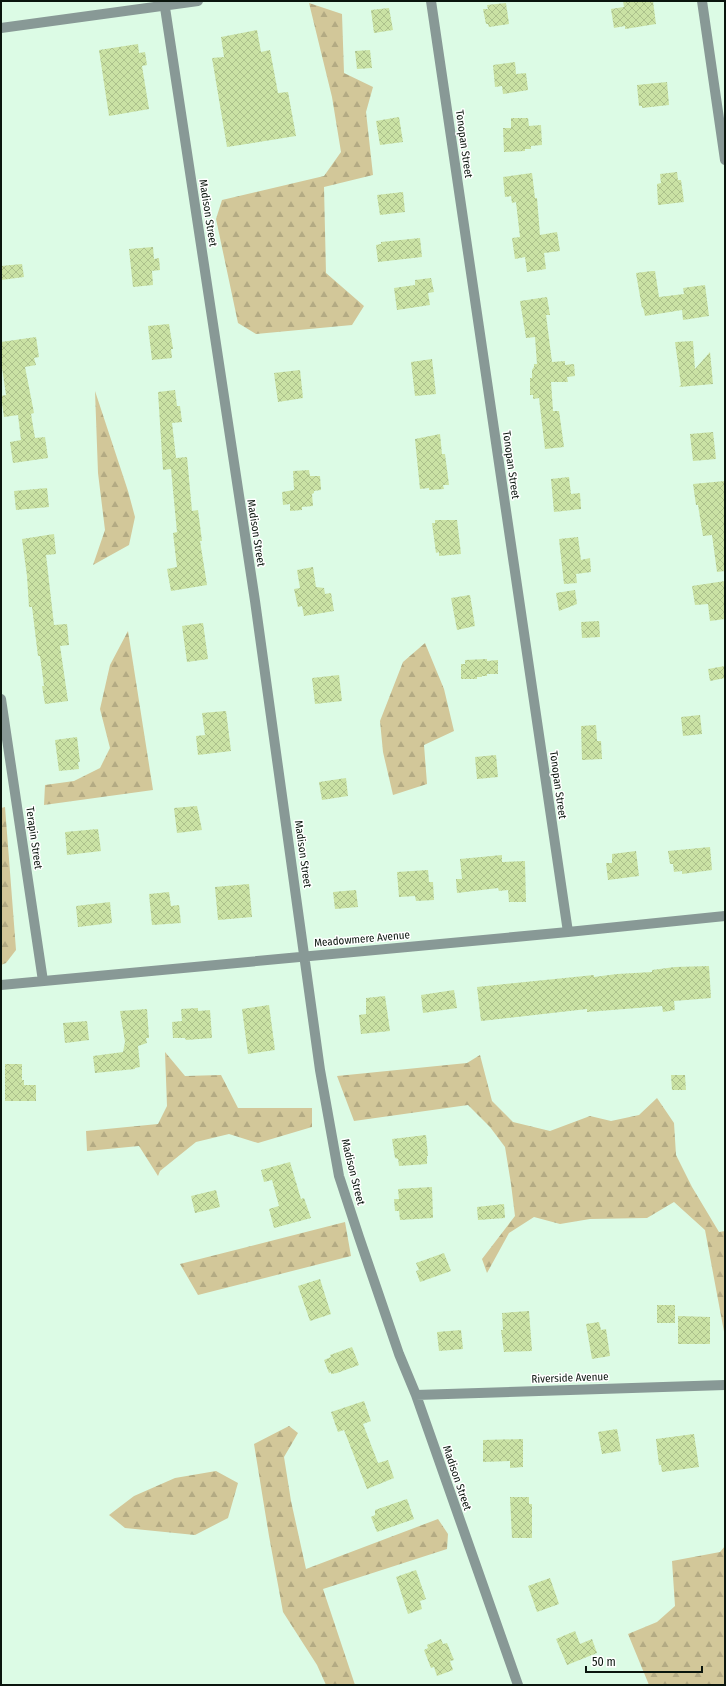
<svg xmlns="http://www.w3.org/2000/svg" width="726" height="1686" font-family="'Fira Sans Condensed',sans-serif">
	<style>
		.forest { fill: url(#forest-firs) }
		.building { fill: url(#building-cross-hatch) }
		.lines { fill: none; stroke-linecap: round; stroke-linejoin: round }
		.minor { stroke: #889996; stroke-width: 10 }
		.labels { text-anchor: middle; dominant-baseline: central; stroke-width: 3; stroke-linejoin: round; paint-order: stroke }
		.street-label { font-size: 11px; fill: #0a150d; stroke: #fff }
	</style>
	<defs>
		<pattern id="forest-firs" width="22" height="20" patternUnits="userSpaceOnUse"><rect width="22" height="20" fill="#d2c799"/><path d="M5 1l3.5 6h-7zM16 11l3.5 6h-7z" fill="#b3aa83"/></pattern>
		<pattern id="building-cross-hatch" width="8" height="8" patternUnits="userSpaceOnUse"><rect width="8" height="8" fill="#cae2a4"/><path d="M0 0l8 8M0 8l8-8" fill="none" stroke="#acc18c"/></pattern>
	</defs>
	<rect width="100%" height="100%" fill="#dcfbe5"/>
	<path class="forest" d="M309,3L342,14L344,73L373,87L366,112L373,175L324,187L326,273L364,306L352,325L256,334L238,323L216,219L222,200L324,176L341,152L332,97Z
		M95,391L128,491L135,517L129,545L93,565L105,530L98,473Z
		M128,631L153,790L44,805L45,785L74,781L100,768L110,748L100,709L110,665Z
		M425,643L444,689L454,731L424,745L427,784L393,795L383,752L380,721L403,662Z
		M5,807L16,950L6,963L1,965V808Z
		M165,1052L185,1076L221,1075L238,1108H312V1127L258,1143L229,1134L196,1142L160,1171L158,1176L139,1146L87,1151L86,1131L158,1124L167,1106Z
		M480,1055L492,1101L513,1122L550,1131L590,1116L611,1121L639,1115L657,1098L674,1123L676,1155L692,1187L719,1232L725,1231V1337L705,1230L674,1202L647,1218L590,1219L560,1224L534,1217L509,1233L487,1273L482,1259L515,1216L511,1184L505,1147L490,1127L468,1105L354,1121L337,1076L467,1063Z
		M345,1222L351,1256L198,1295L180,1264Z
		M289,1426L298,1433L284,1457L291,1501L306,1569L438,1519L448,1534L447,1549L323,1589L355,1685H326L317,1665L283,1612L269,1536L254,1444Z
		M216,1471L238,1483L228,1518L195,1535L125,1528L109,1515L134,1496L175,1478Z
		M725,1546V1685H649L628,1634L657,1622L675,1606L672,1561L720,1552Z"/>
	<path class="building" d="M623,1H653L656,24L625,29V26L614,28L611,9L624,7Z
		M506,3L509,24L489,27L488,24H486L483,9H488L487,5Z
		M389,8L393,30L374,33L371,10Z
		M257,30L261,52L270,50L278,93L288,92L296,136L227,147L212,58L224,57L221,37Z
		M138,44L139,53L145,52L147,65L142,66L149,109L109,116L99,50Z
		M370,50L372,68L357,69L355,51Z
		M515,62L516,74L526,73L528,90L503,94L502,86L495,87L493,65Z
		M667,82L669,105L642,108V106H639L637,85Z
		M399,117L403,142L380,145L376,121Z
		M511,118H528L529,126L541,125L542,145L531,146V149H525V151L504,152L503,128H511Z
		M677,172L678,180H681L684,202L658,205L657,184L661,183L660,174Z
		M532,173L535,198H537L540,235L557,232L560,251L544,253L546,269L527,272L525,257L515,259L512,238L520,237L516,202L512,203L511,196L505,197L503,177Z
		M403,192L405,212L380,215L377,195Z
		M420,238L422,257L378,262L376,245L381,244V242Z
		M153,247L154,259L159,258L160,270L152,271L153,285L133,287L129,249Z
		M22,264L24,277L1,280V266Z
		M652,271H655L659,297L684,294L683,288L705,285L709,316L683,320L682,310L645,316L643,307L642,308L636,273Z
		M431,278L434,292L428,293L430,305L397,310L394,288L415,285V280Z
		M547,297L550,315H546L552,362L565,361V365L574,364L575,376L567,377L568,382H551L553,411H559L564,447L545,449L539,398L533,399V395H530V378H532V370L534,367V364H537L535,337L526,338L520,301Z
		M169,324L173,349H171L172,358L152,360L148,326Z
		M36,337L39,357L34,358L36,365L25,367L34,413L31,414L35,438L45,437L48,458L13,463L10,442L21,440L18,415L4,417L1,396L6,395L1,361V342Z
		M693,341L695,369L710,352L713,384L679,387L681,385L675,342Z
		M432,359L436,394L415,396L411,362Z
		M300,370L303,398L278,402L274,373Z
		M175,390L177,406H180L182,422L172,423L176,458L187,457L192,511L198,510L202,541H200L207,585L171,591L167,569L177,567L173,533L177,532L171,469L163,470L158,392Z
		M713,432L716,459L693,461L690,434Z
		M440,434L442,454H445L449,485H443L444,489L429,490V488L420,489L415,439Z
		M309,470L310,476H320L321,490L314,491V493L312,494L313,506L302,507V510L290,511V504L283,505L282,492L294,490L293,471Z
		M569,477L571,494L580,493L581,509L554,512L551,479Z
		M725,481V571L717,572L712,535L703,536L698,505H696L693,484Z
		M47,488L49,507L16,510L14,491Z
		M435,520H457L461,554L439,556V552L436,553L432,523H435Z
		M54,534L56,554L46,555L54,625L67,624L69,645L60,646L68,701L45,704L42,686H44L40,656H38L32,607H29L27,576L22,539Z
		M578,537L581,560L590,558L591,572L576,574L577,583L564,584L559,539Z
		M313,567L316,587L324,588L325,594L331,593L334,611L304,616L302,606L298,607L294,589L300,588L297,570Z
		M725,581V619L710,621L708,604L695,605L692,586Z
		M575,590L577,604L559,611L556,593Z
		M470,595L475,626L457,630L451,598Z
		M599,621L600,637L582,638L581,622Z
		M203,623L208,659L187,662L182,626Z
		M487,659V661L498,660V674H487V676H482V677H477V679H461V664H465V660Z
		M725,666V678L710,681L708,669Z
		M339,675L342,701L315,704L312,678Z
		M226,711L231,751L198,755L196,736L205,735L202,713Z
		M700,715L702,734L683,736L681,717Z
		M596,725L597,741H601L602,759L582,760L581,726Z
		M77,737L80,762H78L79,769L59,771L55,740Z
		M496,755L498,777L477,779L475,757Z
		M346,778L348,796L322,800L319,782Z
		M197,806L202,830L177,833L174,808Z
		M98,829L101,851L67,855L65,832Z
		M710,847L712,870L682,874V871L674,872L673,864H670L668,851Z
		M636,851L639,876L608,880L606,863H612V854Z
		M502,855V862L525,861L526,902H509L508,890L499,891L498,888L457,893L456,879H462L460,859Z
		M428,870L429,882H433L434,900L416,901L415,896L399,897L397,872Z
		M249,884L252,917L218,920L215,887Z
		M356,890L358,907L335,909L333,892Z
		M169,892L171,906L179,905L181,923L152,925L149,894Z
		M110,902L112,923L78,927L76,906Z
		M709,966L711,998L674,1001L675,1010L663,1012L662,1006L587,1012V1009L481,1021L477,987L594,975V977L617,974L652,972V970L675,967Z
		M454,990L457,1008L423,1013L421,995Z
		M385,996L390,1031L361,1034L359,1015L366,1014V998Z
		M269,1005L275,1050L248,1054L242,1009Z
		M198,1008V1011L210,1010L212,1038L186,1040L185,1038H173L172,1022L182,1021L181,1009Z
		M147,1009L149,1038H146L147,1043L138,1046L140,1067L135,1068V1069L95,1073L93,1056L123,1052L125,1042L120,1011Z
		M87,1021L89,1040L65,1043L63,1023Z
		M5,1064H22V1080H24V1085H36V1101H5Z
		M671,1075H685L686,1090H672Z
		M426,1135L428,1156H427V1164L399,1166L398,1159L395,1158L392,1139Z
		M290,1162L301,1199L304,1198L311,1218L274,1228L269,1209L279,1206L272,1180L264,1182L261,1170Z
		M432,1187L433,1218L400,1220L399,1211H395L394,1199H399L398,1189Z
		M216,1190L220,1207L195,1213L191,1196Z
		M504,1204L505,1218L478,1220L477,1207Z
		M444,1253L451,1271L420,1282L416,1271L419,1270L416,1263Z
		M320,1279L331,1314L310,1321L298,1286Z
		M657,1305H675V1323H657Z
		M529,1311L532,1351L504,1352L501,1330H503L502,1313Z
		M678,1316L710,1317V1344H678Z
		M599,1322L601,1330L606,1329L610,1356L592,1359L586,1324Z
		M461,1330L463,1349L439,1351L437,1332Z
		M352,1347L359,1365L337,1373L331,1374V1372L329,1373L324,1360L331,1357L330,1355Z
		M364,1401L371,1421L363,1424L378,1463L388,1460L394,1478L367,1489L344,1430L338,1432L331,1412Z
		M617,1429L621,1451L602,1454L598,1432Z
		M694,1434L699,1467L662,1472L661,1465H659L656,1439Z
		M523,1439V1467L510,1468V1461L483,1462V1440Z
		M510,1497H529V1504H532V1538H512Z
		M407,1499L414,1519L377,1532L371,1517L375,1515V1510Z
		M416,1570L426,1599L420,1601L422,1609L408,1614L396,1577Z
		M550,1578L559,1604L537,1612L528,1586Z
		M575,1631L580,1644L592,1639L597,1653L567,1665L556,1639Z
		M441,1639L443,1644L447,1643L454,1660L450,1661L453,1670L437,1676L434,1667L431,1668L424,1650L428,1648L427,1645Z"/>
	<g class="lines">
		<path class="minor" d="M164,1L255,601L320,1070L339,1176L359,1237L399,1354L416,1395L518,1685
			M431,1L568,932
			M702,1L725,160
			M1,28L198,1
			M1,699L43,981
			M1,985L568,932L725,916
			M416,1395L725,1385"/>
	</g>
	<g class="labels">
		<g class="street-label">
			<text transform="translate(464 144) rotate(82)">Tonopan Street</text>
			<text transform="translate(208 213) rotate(81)">Madison Street</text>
			<text transform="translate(511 465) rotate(82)">Tonopan Street</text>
			<text transform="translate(256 533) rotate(81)">Madison Street</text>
			<text transform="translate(558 785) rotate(82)">Tonopan Street</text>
			<text transform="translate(34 838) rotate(82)">Terapin Street</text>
			<text transform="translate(303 854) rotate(82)">Madison Street</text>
			<text transform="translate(362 939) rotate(-5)">Meadowmere Avenue</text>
			<text transform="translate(353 1172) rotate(76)">Madison Street</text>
			<text transform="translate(570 1378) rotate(-2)">Riverside Avenue</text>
			<text transform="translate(457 1478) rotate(71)">Madison Street</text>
		</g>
	</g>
	<rect width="726" height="1686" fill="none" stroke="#0a150d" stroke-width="4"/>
	<path d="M586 1666v6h116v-6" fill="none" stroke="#0a150d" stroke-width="2"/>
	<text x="592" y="1666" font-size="12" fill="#0a150d" stroke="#ffffff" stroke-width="3" paint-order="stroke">50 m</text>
</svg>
